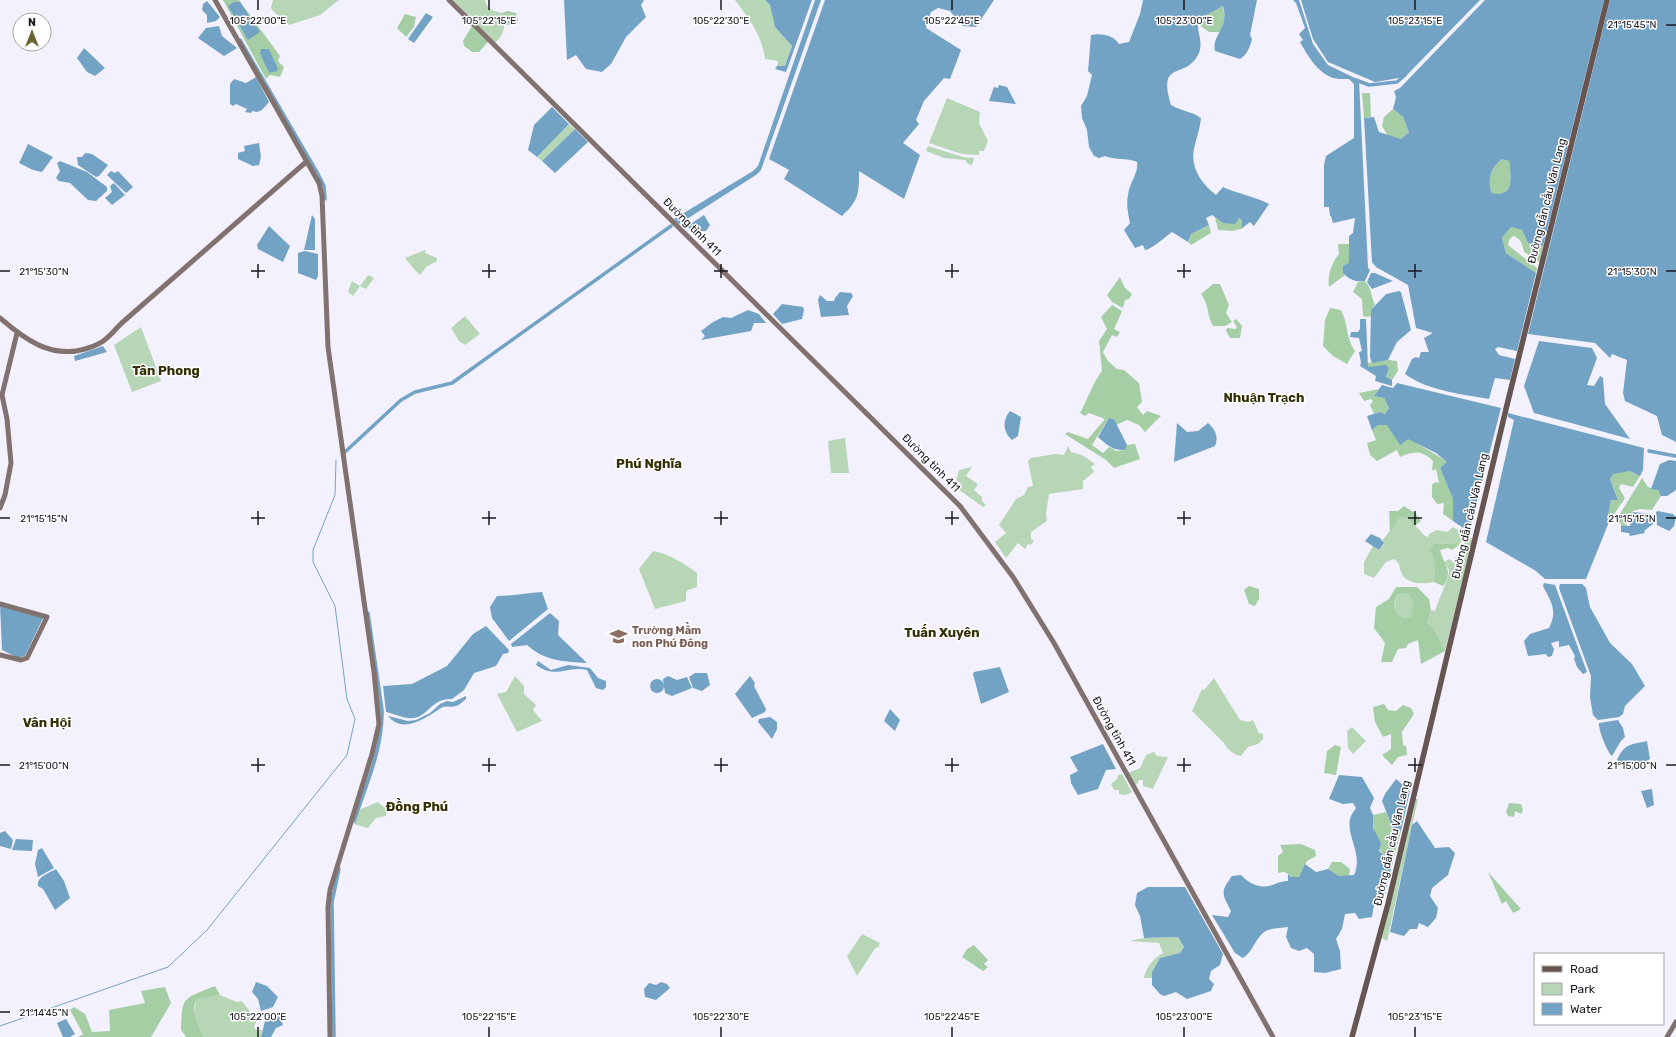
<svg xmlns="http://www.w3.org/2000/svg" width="1676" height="1037" font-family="Rubik,sans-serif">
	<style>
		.green { fill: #b6d6b6 }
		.forest { fill: #a5cea5; fill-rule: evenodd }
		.water { fill: #72a2c4; fill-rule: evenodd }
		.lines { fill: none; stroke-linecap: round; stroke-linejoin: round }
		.stream { stroke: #72a2c4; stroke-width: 1 }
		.canal { stroke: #72a2c4; stroke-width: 3.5 }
		.secondary { stroke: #82726f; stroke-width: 5 }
		.primary { stroke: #675551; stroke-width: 5.5 }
		.ticks { fill: none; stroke: #1a1820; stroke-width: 1.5 }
		.labels { text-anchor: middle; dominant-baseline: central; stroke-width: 3; stroke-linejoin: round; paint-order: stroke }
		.street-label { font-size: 11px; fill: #1a1820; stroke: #fff }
		.education-label { font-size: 11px; font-weight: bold; fill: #785e54; stroke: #fff; text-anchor: start }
		.quarter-label { font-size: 13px; font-weight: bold; fill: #342f04; stroke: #fff }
		.ticks-label { font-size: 10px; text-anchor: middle; fill: #1a1820; stroke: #fff; stroke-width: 3; stroke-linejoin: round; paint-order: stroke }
	</style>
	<rect width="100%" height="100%" fill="#f4f1ff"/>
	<path class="green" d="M273,0H339L320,15L289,25L273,11L271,8Z
		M453,0H485C487,10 494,11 502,13C506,26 505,33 495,43Z
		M735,0H765L770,5L775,27L792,46L785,66H777L778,61L765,59C762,35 749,19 735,0Z
		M947,98L980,112L979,123L988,141L984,151H979V155L962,154L929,143Z
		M569,124L575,129L542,161L537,157Z
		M928,146L963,157L974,158L972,165L968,164L965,160L944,158L926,151Z
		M425,250V253L437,258V261L426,267L420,275L413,268L405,258Z
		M368,275L374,278L366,289L360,286L353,296L348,292L352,281L360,286Z
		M465,316L480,334L465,345L459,341L451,328Z
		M141,327L161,381L132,392L114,345Z
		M845,438L849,473H831L828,441Z
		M1068,446L1071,452L1082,455L1095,464L1091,467L1094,472L1083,481V489L1049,494L1046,513L1047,521L1031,532V539L1034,541L1031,545L1028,544L1025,549L1018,543L1006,558L995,542L1006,533L999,525L1016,499L1024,495L1028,487L1033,486L1028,461L1031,458L1055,454L1064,455Z
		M972,467L966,476L978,484L974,490L982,497V501L986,505L983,507L958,489L961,483L956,480L959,470Z
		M1400,517L1409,519L1425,536L1428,537L1429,534L1437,530L1447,532L1453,527L1466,535L1458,546L1457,543L1434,544L1435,571L1434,582C1424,584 1411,585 1403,576C1399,570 1401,563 1394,559L1386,562L1374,578L1364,574V562L1373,546L1379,550L1384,544L1382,541Z
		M1468,537L1473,539L1445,651L1434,628L1427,623L1431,610L1435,611C1437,604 1450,575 1449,570C1448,568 1446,564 1444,562L1449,559L1453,562Z
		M653,551C670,554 683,563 697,573V587L688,590L686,593V601L655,609L639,569Z
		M1407,592L1411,596L1414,609L1411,616L1405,618C1394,614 1393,604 1398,594Z
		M515,676L524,686V694L536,705L533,710L542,721L517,732L497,694L506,692Z
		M1214,678L1240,720L1249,722L1253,720L1259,733L1263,734V739L1258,744L1248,747L1241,756C1234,755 1227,749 1224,743L1192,711L1202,689L1204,690Z
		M1352,727L1366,741L1353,754L1348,748L1347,731Z
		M1154,752L1157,756L1168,757L1153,789L1143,786V780H1139L1138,783L1136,785L1128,773L1140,768L1146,755Z
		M1122,774L1132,792L1126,795L1119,794V790H1114L1111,784L1117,779L1118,775Z
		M1415,799H1418L1387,941L1382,938Z
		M378,802L386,809V816L376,818L368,828L354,824L359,810Z
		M862,934L880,943L878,948L876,947L857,976L847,956Z
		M1178,937L1184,947L1180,953L1160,958L1152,972V978H1144C1145,968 1155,957 1163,953L1159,943L1129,941L1144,938Z
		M220,995L237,1002L242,1001L257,1021L254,1026L256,1030H262L261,1037H204L194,1016L196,1000Z"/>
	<path class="forest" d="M223,0H239L280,56L278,61L284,67L280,77L270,75L266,79Z
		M1223,6L1225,18L1221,32H1209L1198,24L1199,19Z
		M507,11L516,13L518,20L515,24L506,25L502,13Z
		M405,14L416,17L414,27L406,37L397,28Z
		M472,26L488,42L479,52H472L464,46L463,41Z
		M1362,93H1370L1371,117L1364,118Z
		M1393,109L1403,117L1409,132L1401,139L1388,136L1382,126L1384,117Z
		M1502,159L1509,161C1511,176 1515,198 1491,194C1488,179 1490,168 1502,159Z
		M1215,217L1223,223L1239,218L1242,220L1241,229L1232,231L1218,230Z
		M1209,225L1211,233L1191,245L1188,242L1191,234Z
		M1511,227L1522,230L1528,243L1543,246L1540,262L1524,252C1522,244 1521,238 1513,236L1509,240L1508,245L1537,268L1536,273L1506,253L1502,238Z
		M1338,244H1349V264L1343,272L1345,275L1329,287C1327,277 1332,261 1339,254Z
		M1120,277L1125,288L1132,294L1129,299L1125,300L1123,308L1112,302L1107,295Z
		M1365,281C1372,289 1371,296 1375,305L1371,310V316L1366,317L1363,316L1362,299L1353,292L1358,282Z
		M1213,284H1220L1229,305L1226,313L1232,322L1225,326H1213C1206,313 1210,307 1201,294Z
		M1112,305L1122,311L1114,329L1120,332L1117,337L1112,335L1103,352L1108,361L1117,369L1124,370L1139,383L1142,402L1137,407L1143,415L1147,411L1161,416L1145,432L1139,425L1127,420L1116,425L1114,419L1109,418L1092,445L1103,453L1109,447L1117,451L1125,450L1127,445L1135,444L1140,459L1114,468L1106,460L1065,434L1068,432L1088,439L1105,419L1089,413L1085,416L1080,413C1088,399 1092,384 1102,371L1099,341L1107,329L1101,317Z
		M1330,308L1341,310C1348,323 1346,339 1355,351L1347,364L1333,356L1323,346L1325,320Z
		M1236,319L1242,326L1240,338H1230L1226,331L1227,328L1236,329L1237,327L1233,321Z
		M1388,360L1397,361L1398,371L1392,380L1386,378L1389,368H1368V363Z
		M1379,389L1374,396L1384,398L1389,408L1385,414L1380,412L1374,414L1370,405L1373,401L1371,399L1364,401L1359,393Z
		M1378,425H1387L1448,462L1440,468L1453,499V521L1443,514L1444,503L1437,504L1432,497V485L1435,482L1439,483L1436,469L1432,471L1433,461C1421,450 1415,451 1400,457L1397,450L1377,461L1370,455L1367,443L1376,440L1372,430Z
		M1630,471L1640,476L1633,487L1621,484L1619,488L1625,498L1609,522L1606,520L1611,500L1618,499L1610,479L1613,473Z
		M1642,478L1648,487L1658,490L1661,496L1652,510L1640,509L1633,511L1626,526H1621V523L1615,522Z
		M1404,506L1415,513L1421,521L1414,526L1409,519L1400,517L1390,532L1389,511H1398Z
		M1457,543L1458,546L1452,550L1448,548L1440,550C1444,566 1454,570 1443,586L1434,582C1435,572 1436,559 1430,550L1434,544Z
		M1249,586L1259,589V599L1255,606L1249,604L1244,590Z
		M1396,587H1417L1429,599L1431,610L1427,623L1434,628L1445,651L1421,664L1418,640L1408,644L1406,648L1398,649L1392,662H1381L1385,643L1374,628L1376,607L1389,599ZM1407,593C1414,598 1414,608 1411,616L1405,618C1394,614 1392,604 1398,594Z
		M1384,704L1388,710L1396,711L1403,705L1411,708L1414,714L1402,732L1403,745L1406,746L1407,755L1398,757L1392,765L1382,755L1391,749V734L1383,737L1375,722L1373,707Z
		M1335,745L1341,747L1336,775L1324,773L1327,751Z
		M1509,803L1521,804L1523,810L1521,814L1515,811L1514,817L1508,816L1506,812Z
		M1386,812L1393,829L1401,831L1394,857C1374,857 1373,831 1373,815Z
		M1301,844L1315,850L1316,856L1307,861L1299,877H1291L1290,875L1284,872L1278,873V856L1283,852L1280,845Z
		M1332,862H1341L1350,869L1349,876H1339L1328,869Z
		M1488,872L1521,909L1513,913L1506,901L1502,904Z
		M974,945L988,960L984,964L988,967L983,971L962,957L967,949Z
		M215,986L220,995L196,1000C191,1014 198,1024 204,1037H186L181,1030C182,995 183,999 215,986Z
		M165,987L171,1003L151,1037H78L83,1034L70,1010L74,1007L85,1014L92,1032L110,1031L109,1010L145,1003L141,991Z"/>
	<path class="water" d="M564,0H644L641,5L646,17L626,37L611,64L602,72L586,69L576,55L567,60Z
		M765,0H812L786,72L775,69L777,66H785L792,46L775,27L770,5Z
		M815,0H821L761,170L756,175L679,224L674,219L753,171L758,166Z
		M825,0H994L976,27L962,26L950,11L938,8L931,12L926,28L961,50L950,79L944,78L924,101L916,120L919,124L903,143L920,155L904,199L859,171C859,194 859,200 842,216L784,179L789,170L769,159Z
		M1143,0H1257L1250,35L1252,39C1250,47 1247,55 1240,59L1215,51C1211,35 1230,28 1223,6L1199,19C1195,32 1205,41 1198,55C1185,80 1157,59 1171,105C1181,111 1191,111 1201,118C1200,129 1196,139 1194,149C1190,168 1202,184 1216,195L1223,187C1238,194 1254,196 1269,204L1254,226L1250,222L1241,229L1242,220L1239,218L1235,224L1223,223L1212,215L1206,218L1209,225L1191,234L1188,242L1172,232C1165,237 1152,249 1145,250L1143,245L1135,248L1124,230L1130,223C1128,214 1126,204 1128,195C1129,183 1139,173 1137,162C1126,157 1117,161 1105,156L1099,158L1094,156L1089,147L1087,130L1082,118L1081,106L1087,96L1092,75L1088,71L1091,35C1100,33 1114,35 1119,44L1129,42L1140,14Z
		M1293,0H1299L1313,44L1328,65L1359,80L1368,268L1370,270L1365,281C1355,282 1350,280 1343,273V266L1349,263V236L1353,233L1355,218L1333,223L1331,216H1330L1329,207H1324V165L1326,156L1354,138V84L1349,79C1344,79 1337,79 1333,78C1317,72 1308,56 1300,42L1303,40L1299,34L1305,28L1296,3Z
		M1301,0H1480L1405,77L1375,82L1328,62L1313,39Z
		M1485,0H1604L1543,246L1528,243L1522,230L1511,227L1502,238L1506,253L1536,273L1517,351L1498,347L1495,349L1499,355L1515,359L1510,380L1495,378L1489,399C1462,394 1428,391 1405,374L1412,359L1416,357L1419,358L1421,352H1429L1424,338L1433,333L1416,328L1408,285L1376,267L1372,262L1364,118L1374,117L1379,132L1401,139L1409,132L1403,117L1393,109L1396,97L1394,91L1400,88ZM1502,159L1509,161C1511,176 1515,199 1491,193C1488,179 1490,168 1502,159Z
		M1610,0H1676V442L1662,435L1657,416L1625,401L1623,393L1627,360L1612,354L1610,358L1595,343L1528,334Z
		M207,1L220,17L216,21L207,23V15L202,10L203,4Z
		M234,2H240L260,32L248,40L228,6Z
		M426,13L433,17L414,43L408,39Z
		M219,26L222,36L237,48L224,56L198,38L206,28Z
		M84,48L105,68L95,76L87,72L77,58Z
		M261,49H269L278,69L277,71L269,73L260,53Z
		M256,77L269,102L262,110L257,112L252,111L251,113L245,112L247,109L236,104L233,106L230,104V84L234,79L246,83Z
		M999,85L1007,87L1016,104L989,101L994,87L998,88Z
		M552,107L569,124L537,157L528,150L534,125Z
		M575,129L588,142L555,173L542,161Z
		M259,143L261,157L259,165L253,166L238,159V153L245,151L244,146Z
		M28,144L53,157L42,172L33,170L19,163Z
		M85,153L92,154L108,165L99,176L96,177L78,165L77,157H82Z
		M60,161L87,172L107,187V191L96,201L88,200L70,183L59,181L56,178L60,171L57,163Z
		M111,171L115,173L118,171L133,187L126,193L107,175Z
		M114,183L125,195L112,205L105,198L112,192L110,186Z
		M312,215L315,219V250H304Z
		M704,215L710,225L706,231H693L686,226V223H692Z
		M269,226L290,246L283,262L258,249L257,245Z
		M305,251L318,254V276L316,280L298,273V253Z
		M1371,273H1375L1393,281L1372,289L1367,282Z
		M1399,291L1401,292L1411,330L1397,342L1388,360L1372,363L1370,357L1371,310L1386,294Z
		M840,292L851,293L853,296L847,306L849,315L821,317L818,300L820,295L827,301H834L835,298Z
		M782,304L803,307L804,310L802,319L782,324L773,314Z
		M748,310L759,314L766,323H754L751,331L701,340L705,336L701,331L713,322L723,317L731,318Z
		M1360,319H1366L1368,367L1386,365L1389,368L1386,377L1392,380V386L1375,381L1376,376L1360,366L1361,363L1359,352L1362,351L1359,338L1350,337L1351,332H1358L1360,329Z
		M1539,341L1592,348L1597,358L1587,385L1594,386L1600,376L1603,378L1605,404L1630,439L1534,413L1524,386Z
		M103,346L107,352L75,361L74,356Z
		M1397,383L1501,408L1469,532L1453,521V499L1440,468L1447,462L1436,453L1408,439L1400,445L1387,425H1378L1372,430L1367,416L1380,412L1385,414L1389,408L1384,398L1374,396L1382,385L1393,388Z
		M1010,411L1021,417L1018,436L1012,440C1003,432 1002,420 1010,411Z
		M1508,413L1644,448L1643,470L1640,476L1630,471L1613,474L1610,479L1618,500H1611L1607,520L1609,522L1586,579H1545L1536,571L1486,542L1514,420L1508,417Z
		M1109,418L1114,419L1127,445L1125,450C1113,451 1107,445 1098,437Z
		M1177,423L1187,432L1198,431L1208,423C1215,429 1219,437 1215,446L1174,462Z
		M1669,460L1676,461V490L1667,496H1661L1658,490L1651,489L1660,464Z
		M1658,511L1673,514L1676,517L1674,526L1669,531L1657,525L1656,512Z
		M1633,512L1653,514V524L1644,531L1645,533L1630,536L1629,533L1621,532V526H1630Z
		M1371,534L1380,538L1384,543L1379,550L1365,541Z
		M1544,583L1555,585L1587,672L1583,674L1577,667L1574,659L1575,656L1569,645L1559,647V641L1551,643L1554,649L1552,656L1548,657L1546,654L1528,656L1524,641L1530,634L1549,628C1558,610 1551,602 1543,586Z
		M1560,584H1582L1586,588L1590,607L1610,643L1632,664L1645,686L1625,706L1623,714L1619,717L1598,720L1593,715L1590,697L1591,676L1559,588Z
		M542,592L548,609L509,641L492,618L490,607L497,596C512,596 527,593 542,592Z
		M0,605L43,618L25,656L18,658L2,650Z
		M550,613L559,621L558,635L587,663C566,662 544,661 527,645L512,647L511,644Z
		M486,626L509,650L508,653L503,654L496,666L474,673L464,690L452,699C432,698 428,716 414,718C405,719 395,714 386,712L383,686L412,684L447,666L473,634Z
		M538,661L551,670L568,665L590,668L598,678L606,681V687L603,690L596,688L587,670C566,665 557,680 536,665Z
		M1000,667L1009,692L981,704L973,674L974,672Z
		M695,673H707L710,685L702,691L693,688L689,677Z
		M668,676L677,680L687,677L692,688L672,696L665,693L663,679Z
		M750,676L755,683L754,686L766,709L765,712L752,718L735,694Z
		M650 686a7 7 0 1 1 14 0a7 7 0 1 1-14 0Z
		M466,696V699C463,701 460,705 456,706C451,708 445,705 441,708C427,717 403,735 388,716L408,721L416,720L430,713L440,704L447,701L453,702Z
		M890,709L900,720L895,731L884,721Z
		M770,717L777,722V729L772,739L758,722L759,719Z
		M1618,720L1623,728L1625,737L1621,741L1612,756C1607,752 1598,729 1599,723Z
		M1647,741L1650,759L1632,770L1617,760C1625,743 1630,745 1647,741Z
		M1103,744L1116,769L1106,770L1098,789L1078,795L1071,783L1070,775L1078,771L1070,757Z
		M1339,775L1362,777L1374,798L1370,808L1373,815V828L1381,843L1379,851L1387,857H1394L1384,898C1373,900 1374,908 1372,917L1359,919L1355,913L1345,914L1342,929L1336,939L1340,951L1341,969L1325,973L1314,972V954L1307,948L1299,951L1291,948L1286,937L1288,927C1282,928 1274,928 1268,930C1256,935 1254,951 1243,958L1235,953L1212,915L1228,917L1231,911C1222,894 1220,892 1232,876L1241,875C1249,883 1257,888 1269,886C1276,884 1281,881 1288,881V874L1291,877H1299L1305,864L1316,872L1328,869L1339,876L1354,875C1364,853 1344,834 1351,816C1352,813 1355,810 1356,808L1353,803L1343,804L1329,799Z
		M1396,779L1410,791L1401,831L1393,829L1382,801L1385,794Z
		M1652,789L1654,805L1647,808L1641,791Z
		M1417,821L1435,848L1449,847L1455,853L1448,875L1432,888L1430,896L1438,908L1436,918L1428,927L1419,923L1417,929H1410L1404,936L1390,932L1412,825Z
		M5,831L13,840L11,849L0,846V833Z
		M16,839L33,840L32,851L12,850Z
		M42,848L54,868L38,877L35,864L38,850Z
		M56,869L64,881L70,898L55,910L43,889L38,886C36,877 49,873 56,869Z
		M1148,887H1185L1223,954L1220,965L1211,971L1209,979L1214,984L1211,991L1187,999L1176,992L1164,996L1160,994L1152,985V972L1160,958L1180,953L1184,947L1178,937L1144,938L1140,916L1135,905L1137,893Z
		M256,982L267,986L278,997L273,1007L261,1011L258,999L252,992Z
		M661,982L667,984L670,988L656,1000L645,997L644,989L649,983L656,985Z
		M280,1013L283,1025L276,1028L271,1037H261L266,1017Z
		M66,1019L75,1034L70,1037H63L57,1023Z"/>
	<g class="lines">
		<path class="stream" d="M0,1026L168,967L207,930L347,755L355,719L347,699L335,606L313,562V550L335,495L336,460"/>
		<path class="canal" d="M240,40L318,174L324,186L325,199
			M1356,80L1369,85L1397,82L1405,75
			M1649,451L1676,456
			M345,452L401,400L415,392L452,383L671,226
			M354,821C366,785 383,748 382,710L368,613
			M334,1037L332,902L339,869"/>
		<path class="secondary" d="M215,0L319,183L322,196L328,347L374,672L379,724L372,754L330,890L328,907L330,1037
			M449,0L960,506L1013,577L1054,643L1273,1037
			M0,318C24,339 51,359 85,349C92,347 102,343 107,338C113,333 118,326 124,321L306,162
			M0,508L5,495L11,463L7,419L2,395L17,333
			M0,604L47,617L27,658L21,660L0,655
			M1667,1037L1676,1022"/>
		<path class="primary" d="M1352,1037L1388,904L1506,409L1607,0"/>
	</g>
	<path class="ticks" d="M258,0V10M489,0V10M721,0V10M952,0V10M1184,0V10M1415,0V10M1666,25H1676M258,264V278M489,264V278M721,264V278M952,264V278M1184,264V278M1415,264V278M0,271H10M251,271H265M482,271H496M714,271H728M945,271H959M1177,271H1191M1408,271H1422M1666,271H1676M258,511V525M489,511V525M721,511V525M952,511V525M1184,511V525M1415,511V525M0,518H10M251,518H265M482,518H496M714,518H728M945,518H959M1177,518H1191M1408,518H1422M1666,518H1676M258,758V772M489,758V772M721,758V772M952,758V772M1184,758V772M1415,758V772M0,765H10M251,765H265M482,765H496M714,765H728M945,765H959M1177,765H1191M1408,765H1422M1666,765H1676M0,1012H10M258,1027V1037M489,1027V1037M721,1027V1037M952,1027V1037M1184,1027V1037M1415,1027V1037"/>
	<defs>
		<symbol id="school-bare" viewBox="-9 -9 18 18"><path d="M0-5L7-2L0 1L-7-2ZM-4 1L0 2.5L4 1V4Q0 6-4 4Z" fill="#8d6e63" stroke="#fff" stroke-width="2.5" paint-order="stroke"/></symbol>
	</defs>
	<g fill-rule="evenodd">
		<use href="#school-bare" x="606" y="624" width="25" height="25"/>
	</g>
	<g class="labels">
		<g class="street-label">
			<text transform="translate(1547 201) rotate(-76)">Đường dẫn cầu Văn Lang</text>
			<text transform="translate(692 227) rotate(45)">Đường tỉnh 411</text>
			<text transform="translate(931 463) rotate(45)">Đường tỉnh 411</text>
			<text transform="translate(1470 516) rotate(-77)">Đường dẫn cầu Văn Lang</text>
			<text transform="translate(1114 731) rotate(61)">Đường tỉnh 411</text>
			<text transform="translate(1392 843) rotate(-77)">Đường dẫn cầu Văn Lang</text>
		</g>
		<g class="education-label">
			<text x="632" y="630">Trường Mầm<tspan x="632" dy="13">non Phú Đông</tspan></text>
		</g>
		<g class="quarter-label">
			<text x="166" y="370">Tân Phong</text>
			<text x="1264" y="397">Nhuận Trạch</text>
			<text x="649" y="463">Phú Nghĩa</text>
			<text x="942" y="632">Tuấn Xuyên</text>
			<text x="47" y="722">Vân Hội</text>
			<text x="417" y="806">Đồng Phú</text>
		</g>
	</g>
	<g class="ticks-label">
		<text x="258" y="24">105°22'00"E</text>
		<text x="489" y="24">105°22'15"E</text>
		<text x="721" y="24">105°22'30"E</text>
		<text x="952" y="24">105°22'45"E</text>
		<text x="1184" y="24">105°23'00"E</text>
		<text x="1415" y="24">105°23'15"E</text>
		<text x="1632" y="28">21°15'45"N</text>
		<text x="44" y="275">21°15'30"N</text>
		<text x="1632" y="275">21°15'30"N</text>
		<text x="44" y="522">21°15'15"N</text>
		<text x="1632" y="522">21°15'15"N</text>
		<text x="44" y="769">21°15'00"N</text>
		<text x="1632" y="769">21°15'00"N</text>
		<text x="44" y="1016">21°14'45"N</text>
		<text x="258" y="1020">105°22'00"E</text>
		<text x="489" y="1020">105°22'15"E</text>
		<text x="721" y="1020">105°22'30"E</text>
		<text x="952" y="1020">105°22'45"E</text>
		<text x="1184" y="1020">105°23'00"E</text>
		<text x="1415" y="1020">105°23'15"E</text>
	</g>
	<rect x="1534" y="953" width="130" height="72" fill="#ffffff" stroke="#a3a3a6"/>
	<rect x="1542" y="966" width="20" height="6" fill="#675551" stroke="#a3a3a6"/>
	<text x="1570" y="973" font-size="12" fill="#1a1820">Road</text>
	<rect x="1542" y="983" width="20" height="12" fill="#b6d6b6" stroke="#a3a3a6"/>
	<text x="1570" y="993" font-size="12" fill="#1a1820">Park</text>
	<rect x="1542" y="1003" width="20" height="12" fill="#72a2c4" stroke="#a3a3a6"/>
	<text x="1570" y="1013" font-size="12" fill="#1a1820">Water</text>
	<g transform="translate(32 32)"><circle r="19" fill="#ffffff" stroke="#a3a3a6"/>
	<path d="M0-3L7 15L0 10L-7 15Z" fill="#696431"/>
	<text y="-6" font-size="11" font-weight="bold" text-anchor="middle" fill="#1a1820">N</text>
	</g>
</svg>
